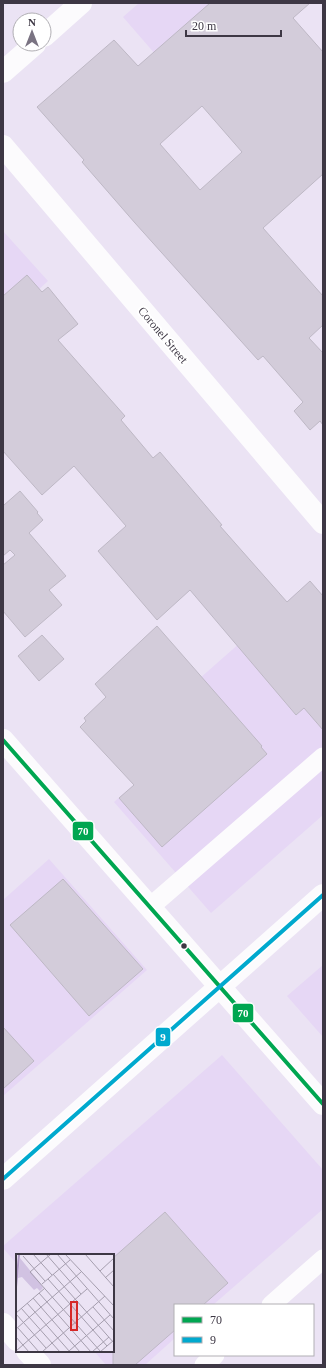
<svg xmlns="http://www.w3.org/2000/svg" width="326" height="1368" font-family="Georgia,serif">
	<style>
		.built { fill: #e6d7f5 }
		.building { fill: #d3ccda; stroke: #beb8c5; fill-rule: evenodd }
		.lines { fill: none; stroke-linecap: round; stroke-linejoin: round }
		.lane { stroke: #fcfbfd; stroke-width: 19 }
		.street { stroke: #fcfbfd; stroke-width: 22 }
		.secondary { stroke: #fcfbfd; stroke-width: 22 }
		.bus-1-casing { stroke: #fff; stroke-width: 7 }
		.bus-2-casing { stroke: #fff; stroke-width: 7 }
		.bus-1 { stroke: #00a651; stroke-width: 4 }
		.bus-2 { stroke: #00a9ce; stroke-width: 4 }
		.bus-dot { fill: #3d3744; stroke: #fff; stroke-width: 1.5 }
		.labels { text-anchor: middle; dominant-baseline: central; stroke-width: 4; stroke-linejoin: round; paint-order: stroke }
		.street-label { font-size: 12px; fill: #3d3744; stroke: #fff }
		.inset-river { fill: none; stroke: #b09ac6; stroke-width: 2 }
		.inset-road { fill: none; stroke: #a59eae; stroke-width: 1 }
		.view { fill: #d62828; fill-opacity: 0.15; stroke: #d62828; stroke-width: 2 }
		.inset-edge { fill: none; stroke: #3d3744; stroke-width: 2 }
		.line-badge { stroke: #fff; stroke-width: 1.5 }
		.badge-label { font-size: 11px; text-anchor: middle; font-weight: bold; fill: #fff }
	</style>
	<rect width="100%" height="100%" fill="#ebe3f4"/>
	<path class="built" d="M139,3H304L195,100L123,17Z
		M3,231L48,281L3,322Z
		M310,581L323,596V815L211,913L114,802L189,737L199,679Z
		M49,859L147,970L3,1096V900Z
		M323,965V1037L287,996Z
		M222,1055L323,1170V1209L213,1305H175V1338L145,1365H106L94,1351H113V1255H17V1264L3,1248V1246Z"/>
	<path class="building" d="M210,3H310L293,18L323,52V174L263,228L323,296V325L309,338L323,353V425L320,421L310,430L294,411L303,402L263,356L258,360L135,223L82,162L84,160L37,107L114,40L138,66ZM202,106L242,152L200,190L160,144Z
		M27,275L42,292L48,287L78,324L58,340L125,416L121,420L153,458L160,452L222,525L220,526L287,602L310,581L323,596V730L304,708L296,715L190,590L157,620L98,551L126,526L74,466L42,495L3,451V296Z
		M20,491L38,512L37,513L43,520L29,533L66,576L49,590L62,605L25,637L3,611V565L15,555L10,550L3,556V503L4,505Z
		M157,626L262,746L261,747L267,754L162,847L119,798L134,785L80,727L86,721L84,718L106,697L95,684Z
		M42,635L64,659L39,681L18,656Z
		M63,879L143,969L89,1016L10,925Z
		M3,1027L34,1061L3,1089Z
		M165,1212L228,1283L203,1305H175V1330L135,1365H113V1258Z"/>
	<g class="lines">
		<path class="lane" d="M150,907L323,757
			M271,1305L323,1259
			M204,1365L215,1355"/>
		<path class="street" d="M44,36L81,3
			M3,72L35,44
			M3,146L323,523
			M3,740L323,1104
			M3,1324L17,1340
			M27,1351L40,1365"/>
		<path class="secondary" d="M3,1179L323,895"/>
		<defs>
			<path id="bus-1" d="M3,740L323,1104"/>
			<path id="bus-2" d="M3,1179L323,895"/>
		</defs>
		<use href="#bus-1" class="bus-1-casing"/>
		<use href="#bus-2" class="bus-2-casing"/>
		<use href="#bus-1" class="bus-1"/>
		<use href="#bus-2" class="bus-2"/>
	</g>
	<circle class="bus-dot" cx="184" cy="946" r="3.5"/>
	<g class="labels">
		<g class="street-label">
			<text transform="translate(163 335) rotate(50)">Coronel Street</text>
		</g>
	</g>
	<g transform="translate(16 1254)">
		<rect width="98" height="98" fill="#ebe3f4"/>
		<path d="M4,4L25,30L27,34L24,37L21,34L18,36L6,23L2,24Z" fill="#d1c2e2"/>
		<path class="inset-river" d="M0,33L3,1"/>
		<path class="inset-road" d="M17,0L36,21M30,0L65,40M35,0L14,18L85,98M41,0L98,65M49,0L98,52M69,0L98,33M7,2L29,27M84,17L98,4M37,20L98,89M89,24L98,16M32,25L91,92M26,30L54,6M23,39L75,98M17,44L64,98M11,49L54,98M77,53L98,77M5,54L44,98M0,59L29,34M0,60L30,94M2,74L23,98M0,75L65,18M0,83L13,98M0,97L71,35M53,97L94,61M26,98L89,42M76,98L93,83M84,98L98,86"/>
		<path class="view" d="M55,48H61V76H55Z"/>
		<rect width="98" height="98" class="inset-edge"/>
	</g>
	<g class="line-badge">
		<rect x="72" y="821" width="22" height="20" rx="4" fill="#00a651"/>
		<rect x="232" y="1003" width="22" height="20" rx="4" fill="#00a651"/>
		<rect x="155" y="1027" width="16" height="20" rx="4" fill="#00a9ce"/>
	</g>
	<g class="badge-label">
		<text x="83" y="835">70</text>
		<text x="243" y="1017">70</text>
		<text x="163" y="1041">9</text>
	</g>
	<rect width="326" height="1368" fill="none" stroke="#3d3744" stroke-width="8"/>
	<rect x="174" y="1304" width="140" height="52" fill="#ffffff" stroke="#b1afb4"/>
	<rect x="182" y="1317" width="20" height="6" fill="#00a651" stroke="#b1afb4"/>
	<text x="210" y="1324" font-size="12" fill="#3d3744">70</text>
	<rect x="182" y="1337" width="20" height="6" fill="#00a9ce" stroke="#b1afb4"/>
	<text x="210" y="1344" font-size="12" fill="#3d3744">9</text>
	<g transform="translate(32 32)"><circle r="19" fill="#ffffff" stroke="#b1afb4"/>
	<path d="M0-3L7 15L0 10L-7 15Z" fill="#7a7382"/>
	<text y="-6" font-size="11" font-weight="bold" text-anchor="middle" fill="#3d3744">N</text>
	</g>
	<path d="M186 30v6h95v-6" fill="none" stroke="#3d3744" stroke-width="2"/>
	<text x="192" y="30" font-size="12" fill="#3d3744" stroke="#ffffff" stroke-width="3" paint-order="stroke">20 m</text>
</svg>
